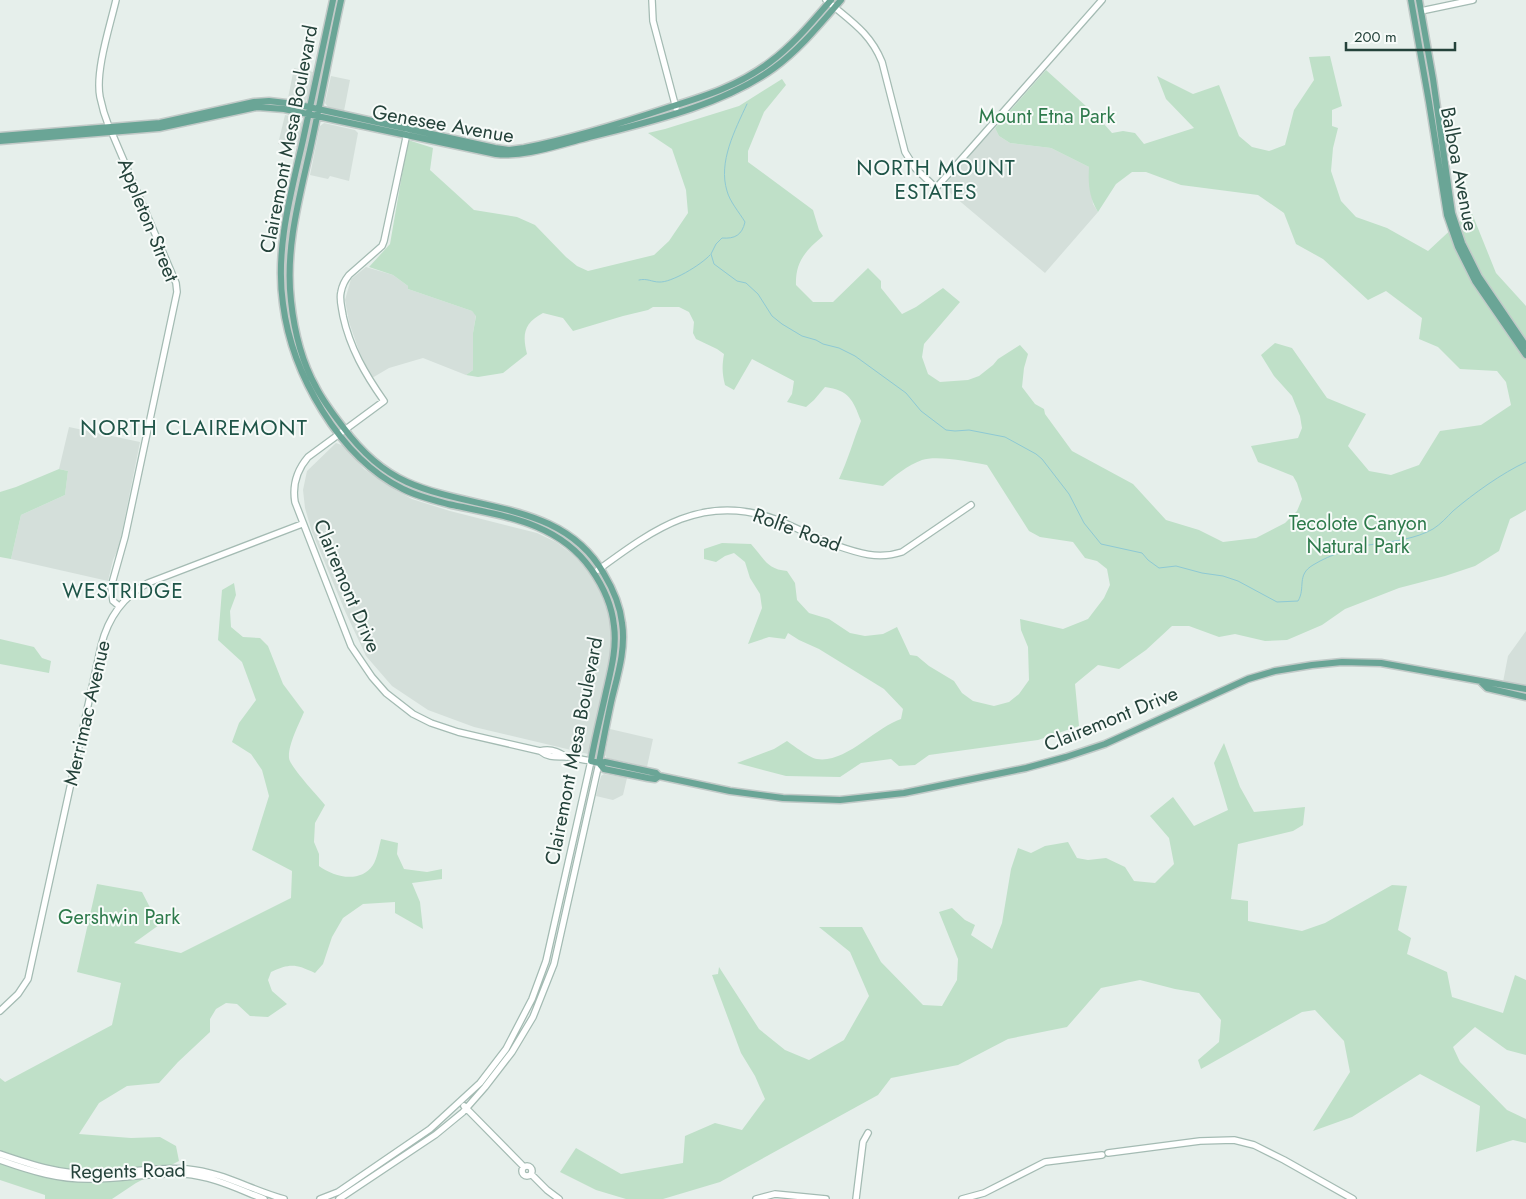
<svg xmlns="http://www.w3.org/2000/svg" width="1526" height="1199" font-family="Jost,sans-serif">
	<style>
		.built { fill: #d4dfda }
		.green { fill: #bfe0c8 }
		.lines { fill: none; stroke-linecap: round; stroke-linejoin: round }
		.stream { stroke: #8ec9d4; stroke-width: 1 }
		.secondary-casing { stroke: #a4bbb3; stroke-width: 8 }
		.primary-casing { stroke: #c2cac8; stroke-width: 9 }
		.secondary { stroke: #fff; stroke-width: 5.5 }
		.primary { stroke: #6aa596; stroke-width: 6 }
		.labels { text-anchor: middle; dominant-baseline: central; stroke-width: 4; stroke-linejoin: round; paint-order: stroke }
		.park-label { font-size: 20px; fill: #2d7a4b; stroke: #f7fbf9 }
		.street-label { font-size: 20px; fill: #24423a; stroke: #f7fbf9 }
		.neighbourhood-label { font-size: 21px; letter-spacing: 1px; fill: #1f5548; stroke: #f7fbf9 }
		.quarter-label { font-size: 22px; letter-spacing: 1px; fill: #1f5548; stroke: #f7fbf9 }
	</style>
	<rect width="100%" height="100%" fill="#e6efeb"/>
	<path class="built" d="M294,68L313,72L308,98L305,102L288,98Z
		M331,76L350,80L344,111L328,107L325,103Z
		M285,115L300,118L302,122L298,147L278,144Z
		M324,123L355,130L358,133L349,181L330,176L328,179L310,175L320,126Z
		M995,128L999,136L1010,143L1051,148L1089,167L1093,204L1098,212L1045,273L943,187L980,143Z
		M366,267L393,275L408,286V289L472,311L476,315L473,333V370L466,375L423,358L389,368L372,378L359,351L349,322L345,300L351,279Z
		M69,427L140,442L119,547L113,560L108,581L11,559L21,515L65,495L68,471L59,469Z
		M336,443L344,446L364,469L390,487L412,499L450,511L537,533L556,542L572,554L584,566L597,585L606,606L613,629L611,660L588,754L474,727L428,710L392,686L366,656L345,611L312,532L305,508L303,490L307,471Z
		M1526,631V687L1503,682L1508,656Z
		M610,729L653,739L647,767L607,758L605,755Z
		M604,774L627,778L623,795L613,800L596,796L601,776Z"/>
	<path class="green" d="M1330,56L1342,106L1332,110V126L1338,128L1333,148L1331,171L1341,201L1356,217L1387,228L1428,251L1471,211L1496,273L1526,306V510L1510,519L1499,551L1475,566L1445,576L1399,588L1345,609L1322,625L1287,640L1265,641L1235,634L1219,637L1189,626H1172L1146,650L1119,669L1098,665L1075,684L1079,726L1038,740L929,755L915,765L899,766L891,759L861,763L840,777L786,776L737,763L774,749L787,741C794,746 810,758 817,759C845,764 876,727 901,719L903,709L884,689L819,649L799,640L788,633L785,639L769,637L748,644L762,608L760,594L750,578L745,562L734,553L725,556L716,562L704,559V549L722,543L751,544C764,558 766,569 787,571L795,583L797,600L809,613L829,619L850,633L865,636L883,634L897,627L910,655L917,656L929,666L954,681L962,693L973,701L994,706L1009,702L1019,694L1029,680L1028,647L1021,630L1020,619L1063,629L1088,619L1104,598L1110,585L1107,569L1097,561L1085,558L1073,542L1040,537L1029,531L987,465C971,462 937,455 922,460C908,465 894,476 883,486L839,479C848,460 853,441 861,421C853,400 849,390 825,387L814,400L806,407L787,402L792,394L794,381L752,359L734,390L725,385C722,373 722,366 724,354L717,349L696,339L693,333L694,322L689,312L679,307H653L648,310L623,316L573,331L563,318L543,313C524,323 522,334 527,354L503,373L478,377L466,375L473,370V333L476,316L472,311L408,289V286L393,275L369,267L390,244L408,140L433,148L430,170L474,210L517,217L535,225L566,257L577,266L588,271L654,255L669,241L688,213L686,190L672,149L648,133L665,129L739,106L782,79L786,85L764,112L748,151V162L813,210L819,230L823,236C806,250 795,262 796,285L813,302H833L868,268L881,281V288L902,314L916,307L943,288L960,302L924,344L922,357L928,374L940,382L968,380L979,376L993,365L998,359L1020,345L1028,354L1024,368L1022,387L1035,404L1044,409L1045,414L1072,451L1133,484L1166,520L1199,530L1223,542L1256,538L1285,523L1297,511L1302,499L1297,483L1293,476L1258,462L1251,446L1298,438L1302,428L1300,416L1292,396L1274,376L1261,355L1275,343L1292,348L1327,398L1366,414L1348,446L1369,471L1391,475L1419,465L1440,431L1481,425L1511,405L1506,382L1497,371L1460,369L1438,347L1419,339L1422,318L1386,291L1368,300L1323,259L1296,244L1284,213L1258,195L1181,185L1146,172H1132L1116,184L1098,212C1089,197 1088,184 1089,167L1051,148L1010,143L999,136L995,128L1046,70L1097,116L1112,133L1123,131L1135,133L1144,144L1194,128L1166,99L1157,76L1193,94L1219,85L1239,136L1252,147L1269,151L1285,145L1294,110L1314,80L1309,57Z
		M59,469L68,471L65,495L21,515L11,559L0,557V492L16,487Z
		M234,583L236,595L230,611L231,627L243,637L260,638L268,646L283,684L304,712C299,724 288,745 289,758C290,767 318,796 325,805L315,823L314,842L319,854V866C334,877 360,884 373,865C377,859 379,847 381,839L398,843L397,854L404,869L427,872L442,869V879L412,883L420,902L423,929L395,913V902L363,904L343,918L332,937L323,964L315,973C296,964 290,963 271,972L268,980L272,991L287,1004L268,1017L250,1016L237,1004L226,1003L216,1009L210,1019V1032L178,1062L159,1083L127,1086L99,1103L79,1134L131,1138L160,1137L176,1146L179,1161L136,1183L112,1199H45V1195L0,1180V1078L5,1082L112,1025L121,983L77,972L97,884L142,892L159,925L134,943L181,953L291,898L292,871L252,850L269,796L262,770L251,754L232,742L239,723L256,700L242,662L218,640L222,590Z
		M0,639L34,647L42,658L51,661L49,673L0,664Z
		M1224,743L1240,787L1254,812L1305,807L1303,825L1293,831L1238,844L1231,899L1248,901V921L1302,931L1325,923L1392,885L1407,886L1398,930L1411,938L1407,954L1447,972L1452,997L1503,1013L1515,975L1526,980V1055L1507,1050L1475,1027L1453,1047L1460,1062L1507,1110L1526,1119V1143L1513,1140L1476,1152L1480,1106L1420,1074L1352,1117L1313,1131L1350,1072L1344,1041L1315,1010L1302,1012L1201,1069L1198,1060L1219,1042L1221,1020L1199,993L1175,989L1140,980L1101,988L1067,1027L1008,1039L958,1065L891,1078L878,1095L720,1182L663,1199H626L596,1190L560,1172L576,1148L621,1174L683,1163L685,1136L715,1123L742,1130L765,1099L755,1076L741,1053L712,975L718,974L719,967L759,1029L785,1050L809,1060L844,1040L869,996L850,952L819,927H862L881,962L923,1005L942,1006L957,980L958,959L939,912L952,908L965,920L975,925L971,935L992,949L1002,923L1011,869L1018,848L1031,853L1045,846L1068,842L1077,858L1088,860L1106,858L1125,867L1134,881L1155,883L1174,864L1169,838L1150,816L1173,797L1194,826L1228,810L1214,763Z"/>
	<g class="lines">
		<path class="stream" d="M747,104C735,130 718,162 727,191C730,202 739,212 745,222C742,235 735,239 722,238L716,244L711,254L714,264L737,281L746,283L758,294L772,316L782,324L802,336L816,340L823,344L839,348L855,356L906,393L921,411L946,430L955,431L969,430L1005,437L1036,454L1042,459L1069,494L1084,523L1101,544L1142,553L1148,560L1159,568L1176,566L1202,573L1223,576L1238,581L1277,602L1298,601C1306,588 1296,575 1313,565C1331,554 1354,547 1375,544C1395,541 1415,539 1433,529C1441,524 1447,517 1453,511C1473,494 1502,473 1526,462
			M639,280C647,278 652,282 659,282C671,283 701,265 710,255"/>
		<defs>
			<path id="secondary" d="M652,0L653,21L676,108
				M826,0C849,20 870,32 882,62L905,152L915,168L936,188L1102,0
				M1421,11L1473,0
				M109,127C105,117 102,107 100,97C95,71 110,26 116,0
				M112,133L176,283L177,292L125,537L111,587L113,601L119,606
				M598,570C654,529 702,493 775,519C796,527 814,538 835,545C858,553 878,560 902,552L971,505
				M540,751C550,748 558,751 566,757
				M0,1011L18,994L28,979L101,646C108,618 122,597 148,583L302,524
				M464,1106L524,1167
				M1108,1153L1200,1141L1234,1140L1254,1145L1284,1160L1353,1199
				M0,1154C32,1165 62,1175 96,1174C126,1173 157,1166 187,1169C222,1172 251,1190 284,1199
				M0,1160C31,1171 60,1180 93,1179C123,1179 153,1172 184,1174C212,1176 238,1189 264,1199
				M522 1171a5 5 0 1 1 10 0a5 5 0 1 1-10 0Z
				M531,1174L547,1190L559,1199
				M320,1199L338,1192L430,1129L480,1083L506,1049L532,999L546,961L591,761C584,760 576,758 569,757C558,756 550,759 540,751L458,732L431,723L413,714L386,693L372,677L351,646L295,502C292,484 297,470 308,457L384,401C365,374 350,348 343,316C342,308 339,300 341,292C342,286 345,280 349,275L382,246L384,241L407,133
				M339,1199L435,1135L463,1112L485,1087L512,1052L533,1017L554,964L599,763
				M756,1199L775,1194L826,1199
				M856,1199L863,1142L868,1133
				M962,1199L984,1193L1045,1162L1102,1155"/>
			<path id="primary" d="M333,0C323,46 313,93 303,140C291,193 275,249 283,304C292,374 339,457 403,489C417,496 433,500 448,504C502,516 557,521 591,569C603,586 612,605 614,626C617,648 611,670 606,692C601,715 595,738 591,761L599,763L605,762L656,773L659,776L730,791L783,798L840,800L904,793L1026,768L1066,757L1105,744L1248,679L1275,671L1312,665L1342,662L1381,663L1526,689
				M341,0C330,50 321,100 310,150C299,199 285,249 291,301C294,329 302,362 316,387C323,401 333,414 343,427C360,450 380,470 407,482C474,512 563,501 604,574C613,589 620,605 622,623C626,648 618,674 612,698C607,720 603,742 599,763
				M1411,0L1429,102L1447,215L1458,247L1475,281L1526,355
				M1419,0L1433,79L1452,213L1462,243L1479,277L1526,346
				M0,136L160,123L254,102L269,101L295,104L495,148L509,150L524,148C574,138 622,123 670,107C706,96 740,85 770,62C793,45 812,22 831,0
				M0,141L159,128L257,107L284,109L496,154C525,157 554,146 582,139C644,123 722,106 774,68C799,50 821,23 841,0
				M1481,682L1487,688L1526,697
				M599,763L604,769L648,778L655,779L659,776"/>
		</defs>
		<use href="#secondary" class="secondary-casing"/>
		<use href="#primary" class="primary-casing"/>
		<use href="#secondary" class="secondary"/>
		<use href="#primary" class="primary"/>
	</g>
	<g class="labels">
		<g class="park-label">
			<text x="1047" y="116">Mount Etna Park</text>
			<text x="1358" y="523">Tecolote Canyon<tspan x="1358" dy="23">Natural Park</tspan></text>
			<text x="119" y="917">Gershwin Park</text>
		</g>
		<g class="street-label">
			<text transform="translate(443 124) rotate(10)">Genesee Avenue</text>
			<text transform="translate(289 139) rotate(-79)">Clairemont Mesa Boulevard</text>
			<text transform="translate(1459 169) rotate(79)">Balboa Avenue</text>
			<text transform="translate(148 220) rotate(68)">Appleton Street</text>
			<text transform="translate(797 530) rotate(20)">Rolfe Road</text>
			<text transform="translate(347 586) rotate(67)">Clairemont Drive</text>
			<text transform="translate(87 713) rotate(-77)">Merrimac Avenue</text>
			<text transform="translate(1111 719) rotate(-22)">Clairemont Drive</text>
			<text transform="translate(574 751) rotate(-79)">Clairemont Mesa Boulevard</text>
			<text transform="translate(128 1171) rotate(-1)">Regents Road</text>
		</g>
		<g class="neighbourhood-label">
			<text x="936" y="168">NORTH MOUNT<tspan x="936" dy="24">ESTATES</tspan></text>
			<text x="123" y="591">WESTRIDGE</text>
		</g>
		<g class="quarter-label">
			<text x="194" y="427">NORTH CLAIREMONT</text>
		</g>
	</g>
	<path d="M1346 42v8h109v-8" fill="none" stroke="#24423a" stroke-width="2.5"/>
	<text x="1354" y="42" font-size="15" fill="#24423a" stroke="#f7fbf9" stroke-width="4" paint-order="stroke">200 m</text>
</svg>
